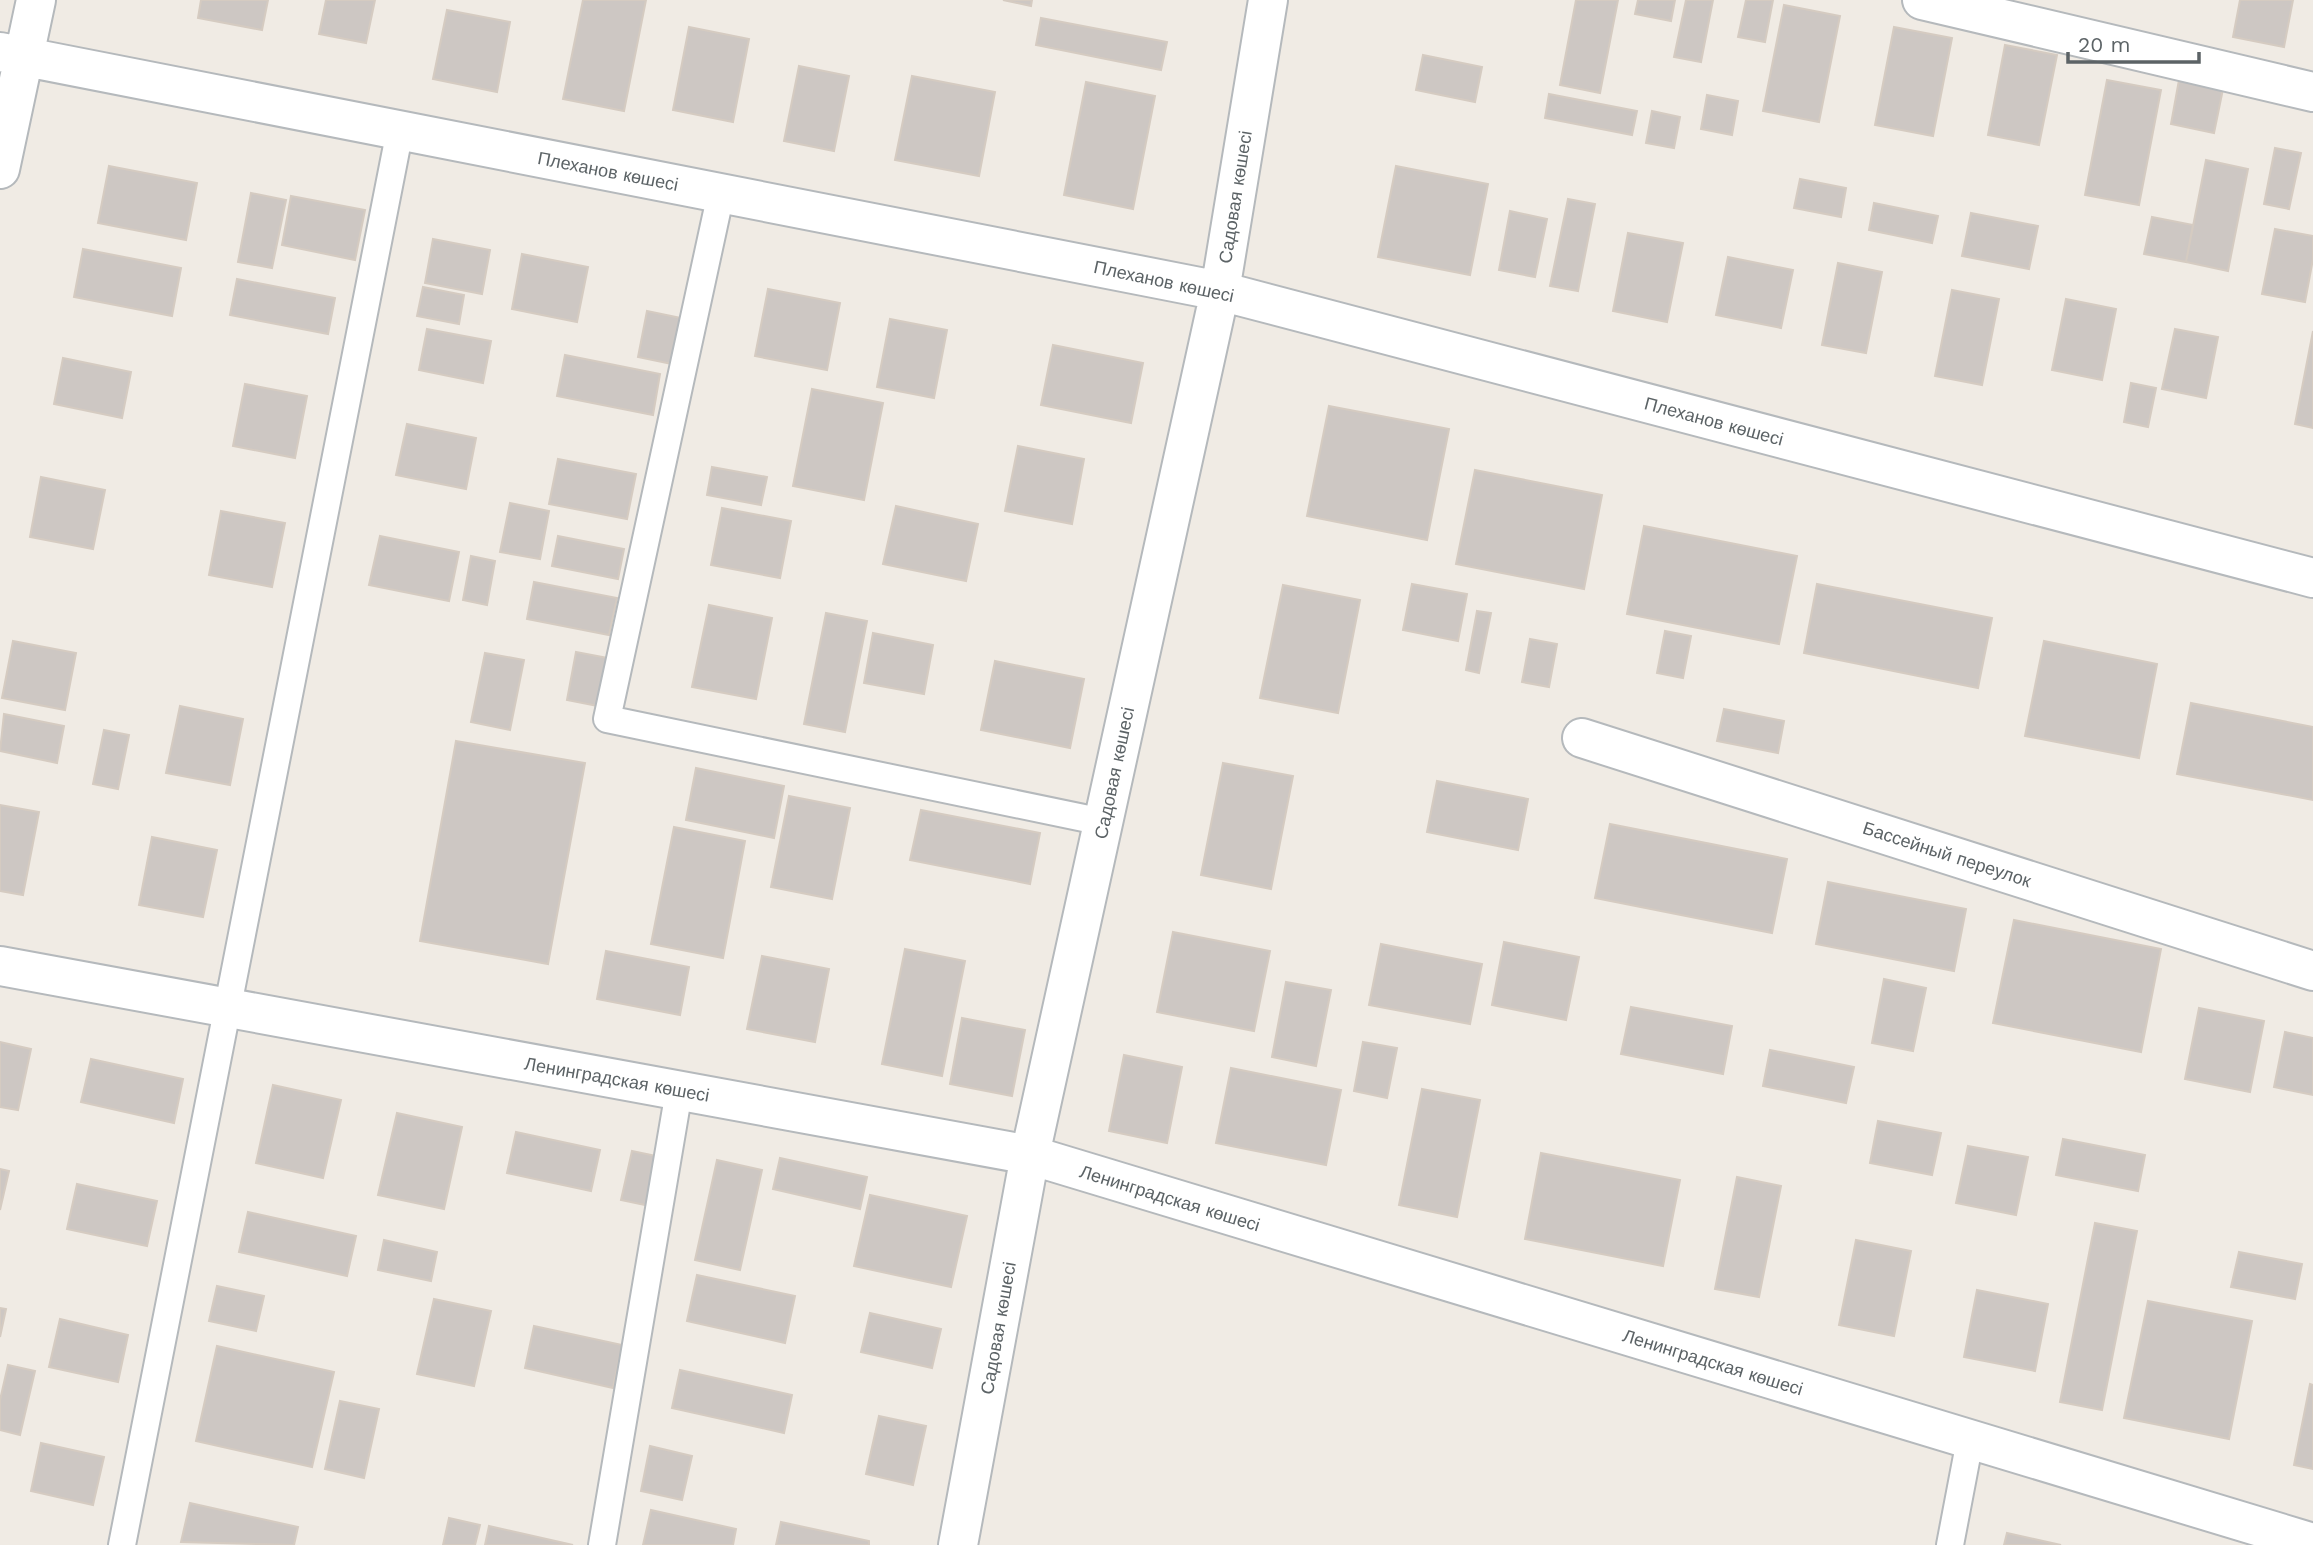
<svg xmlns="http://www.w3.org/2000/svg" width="2313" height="1545" font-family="'Work Sans',sans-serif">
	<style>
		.building { fill: #cdc7c3; stroke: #d5cbc1; stroke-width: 2 }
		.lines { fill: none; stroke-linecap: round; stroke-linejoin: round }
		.service-casing { stroke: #b5b9bc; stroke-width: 30 }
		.minor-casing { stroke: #b5b9bc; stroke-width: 42 }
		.service { stroke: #fff; stroke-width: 26 }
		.minor { stroke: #fff; stroke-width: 38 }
		.labels { text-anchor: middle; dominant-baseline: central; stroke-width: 5; stroke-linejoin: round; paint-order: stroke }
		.street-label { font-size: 18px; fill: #5c6366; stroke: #fff }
	</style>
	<rect width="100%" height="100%" fill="#f0ebe4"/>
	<path class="building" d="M201,0H268L262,30L198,18Z
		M326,0H375L366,43L319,34Z
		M583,0H646L624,111L563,99Z
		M1003,0H1032L1031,6Z
		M1576,0H1618L1600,93L1560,85Z
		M1638,0H1675L1671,21L1635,14Z
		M1686,0H1713L1701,62L1674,57Z
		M1746,0H1773L1765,42L1738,37Z
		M2240,0H2293L2284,47L2233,37Z
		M1784,5L1840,16L1819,122L1763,111Z
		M447,10L510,22L497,92L433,79Z
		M1041,18L1167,42L1161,70L1036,45Z
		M689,27L749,39L733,122L673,110Z
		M1894,27L1952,38L1933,136L1875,125Z
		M2005,45L2057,55L2039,145L1988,135Z
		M1423,55L1482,67L1475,102L1416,90Z
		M799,66L849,76L834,151L784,141Z
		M912,76L995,92L979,176L895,160Z
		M2107,80L2161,90L2139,205L2085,195Z
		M2179,80L2223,89L2214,133L2171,124Z
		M1086,82L1155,96L1133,209L1064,195Z
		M1549,94L1637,111L1632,135L1545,118Z
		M1707,95L1738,101L1732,135L1701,129Z
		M1652,111L1680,117L1674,148L1646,143Z
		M2275,148L2301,153L2289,209L2264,204Z
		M2206,160L2248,169L2228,271L2186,262Z
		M109,166L197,183L186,240L98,223Z
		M1396,166L1488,184L1470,275L1378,257Z
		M1800,179L1846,188L1841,217L1794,208Z
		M251,193L286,200L272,268L238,262Z
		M291,196L365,210L355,260L282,245Z
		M1568,199L1595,204L1578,291L1550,286Z
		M1874,203L1938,216L1932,243L1869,230Z
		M1510,211L1547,219L1535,277L1499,270Z
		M1971,213L2038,226L2029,269L1962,256Z
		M2152,217L2193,225L2186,262L2144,254Z
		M2275,229L2313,236V259L2305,302L2262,294Z
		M1628,233L1683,243L1667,322L1613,311Z
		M433,239L490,250L482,294L425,283Z
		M83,249L181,268L172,316L74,297Z
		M522,254L588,267L577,322L512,309Z
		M1728,257L1793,270L1781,328L1716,315Z
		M1838,263L1882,272L1866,353L1822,345Z
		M237,279L335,298L328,334L230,315Z
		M423,287L464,295L459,324L417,316Z
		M768,289L840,303L827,370L755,356Z
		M1952,290L1999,299L1982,385L1935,376Z
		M2066,299L2116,309L2102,380L2052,370Z
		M647,311L681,318L672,364L638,357Z
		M890,319L947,330L934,398L877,387Z
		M427,329L491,341L483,383L419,370Z
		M2175,329L2218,337L2206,398L2162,389Z
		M2313,331V428L2295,424Z
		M1053,345L1143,363L1131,423L1041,405Z
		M565,355L660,374L653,415L557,396Z
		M63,358L131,372L122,418L54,404Z
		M2131,383L2156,388L2148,427L2124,422Z
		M245,384L307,396L295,458L233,446Z
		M812,389L883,403L864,500L793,486Z
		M1329,406L1449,429L1427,540L1307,516Z
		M407,424L476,438L466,489L396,475Z
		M1018,446L1084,459L1072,524L1005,511Z
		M558,459L636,474L627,519L549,504Z
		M712,467L767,477L761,505L707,495Z
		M1475,470L1602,495L1584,589L1456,564Z
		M41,477L105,490L93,549L30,537Z
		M510,503L549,511L540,559L500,552Z
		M896,506L978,524L966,581L883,564Z
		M722,508L791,521L780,578L711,565Z
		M221,511L285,523L272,587L209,575Z
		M1644,526L1797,556L1779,644L1627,614Z
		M380,536L459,552L449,601L369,585Z
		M558,536L624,549L618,579L552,566Z
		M471,556L495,561L487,605L463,600Z
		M534,582L617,598L609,635L527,619Z
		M1412,584L1467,594L1458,641L1403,630Z
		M1817,584L1992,618L1978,688L1804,653Z
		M1283,585L1360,600L1338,713L1260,698Z
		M709,605L772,618L756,699L692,687Z
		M1477,611L1491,613L1479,673L1466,670Z
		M826,613L867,621L845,732L804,724Z
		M1665,631L1691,636L1683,678L1657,673Z
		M873,633L933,645L924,694L864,683Z
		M1530,639L1557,644L1549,687L1522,682Z
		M13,641L76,653L65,710L2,698Z
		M2044,641L2157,664L2139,758L2025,736Z
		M576,652L608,658L598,706L567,700Z
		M485,653L524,660L510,730L471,722Z
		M995,661L1084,679L1070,748L981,730Z
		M2191,703L2313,727V800L2177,774Z
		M180,706L243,719L230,785L166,773Z
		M1724,709L1784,721L1778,753L1717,741Z
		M4,714L64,726L57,763L0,751Z
		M104,730L129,735L118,789L93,784Z
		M456,741L585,763L548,964L420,941Z
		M1223,763L1293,776L1271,889L1201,875Z
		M696,768L784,786L774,838L686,820Z
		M1437,781L1528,799L1518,850L1427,832Z
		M789,796L850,808L832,899L771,887Z
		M0,805L39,812L23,895L0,891Z
		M921,810L1040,833L1030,884L910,860Z
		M1610,824L1787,859L1772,933L1595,898Z
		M674,827L745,841L723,958L651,944Z
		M152,837L217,850L203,917L139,905Z
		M1828,882L1966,909L1954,971L1816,944Z
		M2014,920L2161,949L2141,1052L1993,1023Z
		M1173,932L1270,951L1254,1031L1157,1012Z
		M1504,942L1579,957L1566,1020L1492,1005Z
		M1381,944L1482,964L1470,1024L1369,1005Z
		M905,949L965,961L942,1076L882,1064Z
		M606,951L689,967L680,1015L597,999Z
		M762,956L829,969L815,1042L747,1029Z
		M1884,979L1926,988L1913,1051L1872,1043Z
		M1286,982L1331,990L1316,1066L1272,1057Z
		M1631,1007L1732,1026L1723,1074L1621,1054Z
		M2199,1008L2264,1021L2250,1092L2185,1079Z
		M962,1018L1025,1030L1012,1096L950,1084Z
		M2285,1032L2313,1038V1095L2274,1087Z
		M0,1042L31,1049L18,1110L0,1107Z
		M1363,1042L1397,1048L1387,1098L1354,1091Z
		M1770,1050L1854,1067L1846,1103L1763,1086Z
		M1124,1055L1182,1067L1167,1143L1109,1131Z
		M91,1059L183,1079L174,1123L81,1102Z
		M1231,1068L1341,1090L1326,1165L1216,1143Z
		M273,1085L341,1100L323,1178L256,1163Z
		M1422,1089L1480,1100L1457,1217L1399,1205Z
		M397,1113L462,1127L444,1209L378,1195Z
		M1878,1121L1941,1133L1932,1175L1870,1163Z
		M516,1132L600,1150L591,1191L507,1173Z
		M2063,1139L2145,1155L2138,1191L2056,1175Z
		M1968,1146L2028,1157L2016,1215L1956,1203Z
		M632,1151L661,1157L650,1206L621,1200Z
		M1541,1153L1680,1180L1663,1266L1525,1239Z
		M780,1158L867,1177L860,1209L773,1189Z
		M717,1160L762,1170L740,1270L695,1260Z
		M0,1169L9,1171L0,1210Z
		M1737,1177L1781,1186L1759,1297L1715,1289Z
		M77,1184L157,1201L147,1246L67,1229Z
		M870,1195L967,1216L951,1287L854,1266Z
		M248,1212L356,1236L347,1276L239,1252Z
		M2095,1223L2137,1231L2102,1410L2060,1402Z
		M384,1240L437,1252L431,1281L378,1270Z
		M1856,1240L1911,1251L1894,1336L1839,1325Z
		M2239,1252L2302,1264L2295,1299L2231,1287Z
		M697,1275L795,1296L785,1343L687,1321Z
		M217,1286L264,1296L256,1331L209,1321Z
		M1977,1290L2048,1304L2035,1371L1964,1357Z
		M434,1299L491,1311L474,1386L417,1374Z
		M2148,1301L2252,1321L2229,1439L2124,1418Z
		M0,1308L6,1309L0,1337Z
		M870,1313L941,1329L932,1368L861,1352Z
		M60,1319L128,1335L118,1382L49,1367Z
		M534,1326L622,1345L613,1388L525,1368Z
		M217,1346L334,1372L312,1467L196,1441Z
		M8,1365L35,1371L20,1435L0,1430V1400Z
		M680,1370L792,1395L784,1433L672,1408Z
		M2310,1384L2313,1385V1469L2294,1465Z
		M340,1401L379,1409L364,1478L325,1469Z
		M879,1416L926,1426L913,1485L866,1474Z
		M41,1443L104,1457L93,1505L31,1491Z
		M650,1446L692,1456L682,1500L641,1491Z
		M190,1503L298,1527L294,1545L181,1542Z
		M651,1510L736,1529L733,1545H643Z
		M449,1518L480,1525L475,1545H443Z
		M781,1522L869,1541V1545H776Z
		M489,1526L573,1545H485Z
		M2007,1533L2061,1545H2004Z"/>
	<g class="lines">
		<defs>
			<path id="service" d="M721,193L607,719L1103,822
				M122,1545L400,130
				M602,1545L679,1091
				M1950,1545L1970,1440"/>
			<path id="minor" d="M1922,0L2313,92
				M0,52L1220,291L2313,578
				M0,169L36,0
				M1582,738L2313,971
				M0,966L1030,1155L2313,1543
				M958,1545L1030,1155L1220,291L1268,0"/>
		</defs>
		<use href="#service" class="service-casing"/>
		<use href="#minor" class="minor-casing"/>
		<use href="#service" class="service"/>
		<use href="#minor" class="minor"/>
	</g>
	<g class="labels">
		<g class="street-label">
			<text transform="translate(608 171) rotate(11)">Плеханов көшесі</text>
			<text transform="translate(1235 197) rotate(-81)">Садовая көшесі</text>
			<text transform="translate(1164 281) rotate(12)">Плеханов көшесі</text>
			<text transform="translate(1714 421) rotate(15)">Плеханов көшесі</text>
			<text transform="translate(1114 773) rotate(-78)">Садовая көшесі</text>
			<text transform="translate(1947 854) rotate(18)">Бассейный переулок</text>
			<text transform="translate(617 1079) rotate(10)">Ленинградская көшесі</text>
			<text transform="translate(1170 1198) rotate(17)">Ленинградская көшесі</text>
			<text transform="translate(998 1328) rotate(-80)">Садовая көшесі</text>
			<text transform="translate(1713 1362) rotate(17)">Ленинградская көшесі</text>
		</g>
	</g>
	<path d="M2068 52v10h131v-10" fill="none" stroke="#5c6366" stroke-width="3.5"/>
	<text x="2078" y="52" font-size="21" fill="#5c6366" stroke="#ffffff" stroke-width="5" paint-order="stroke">20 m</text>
</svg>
